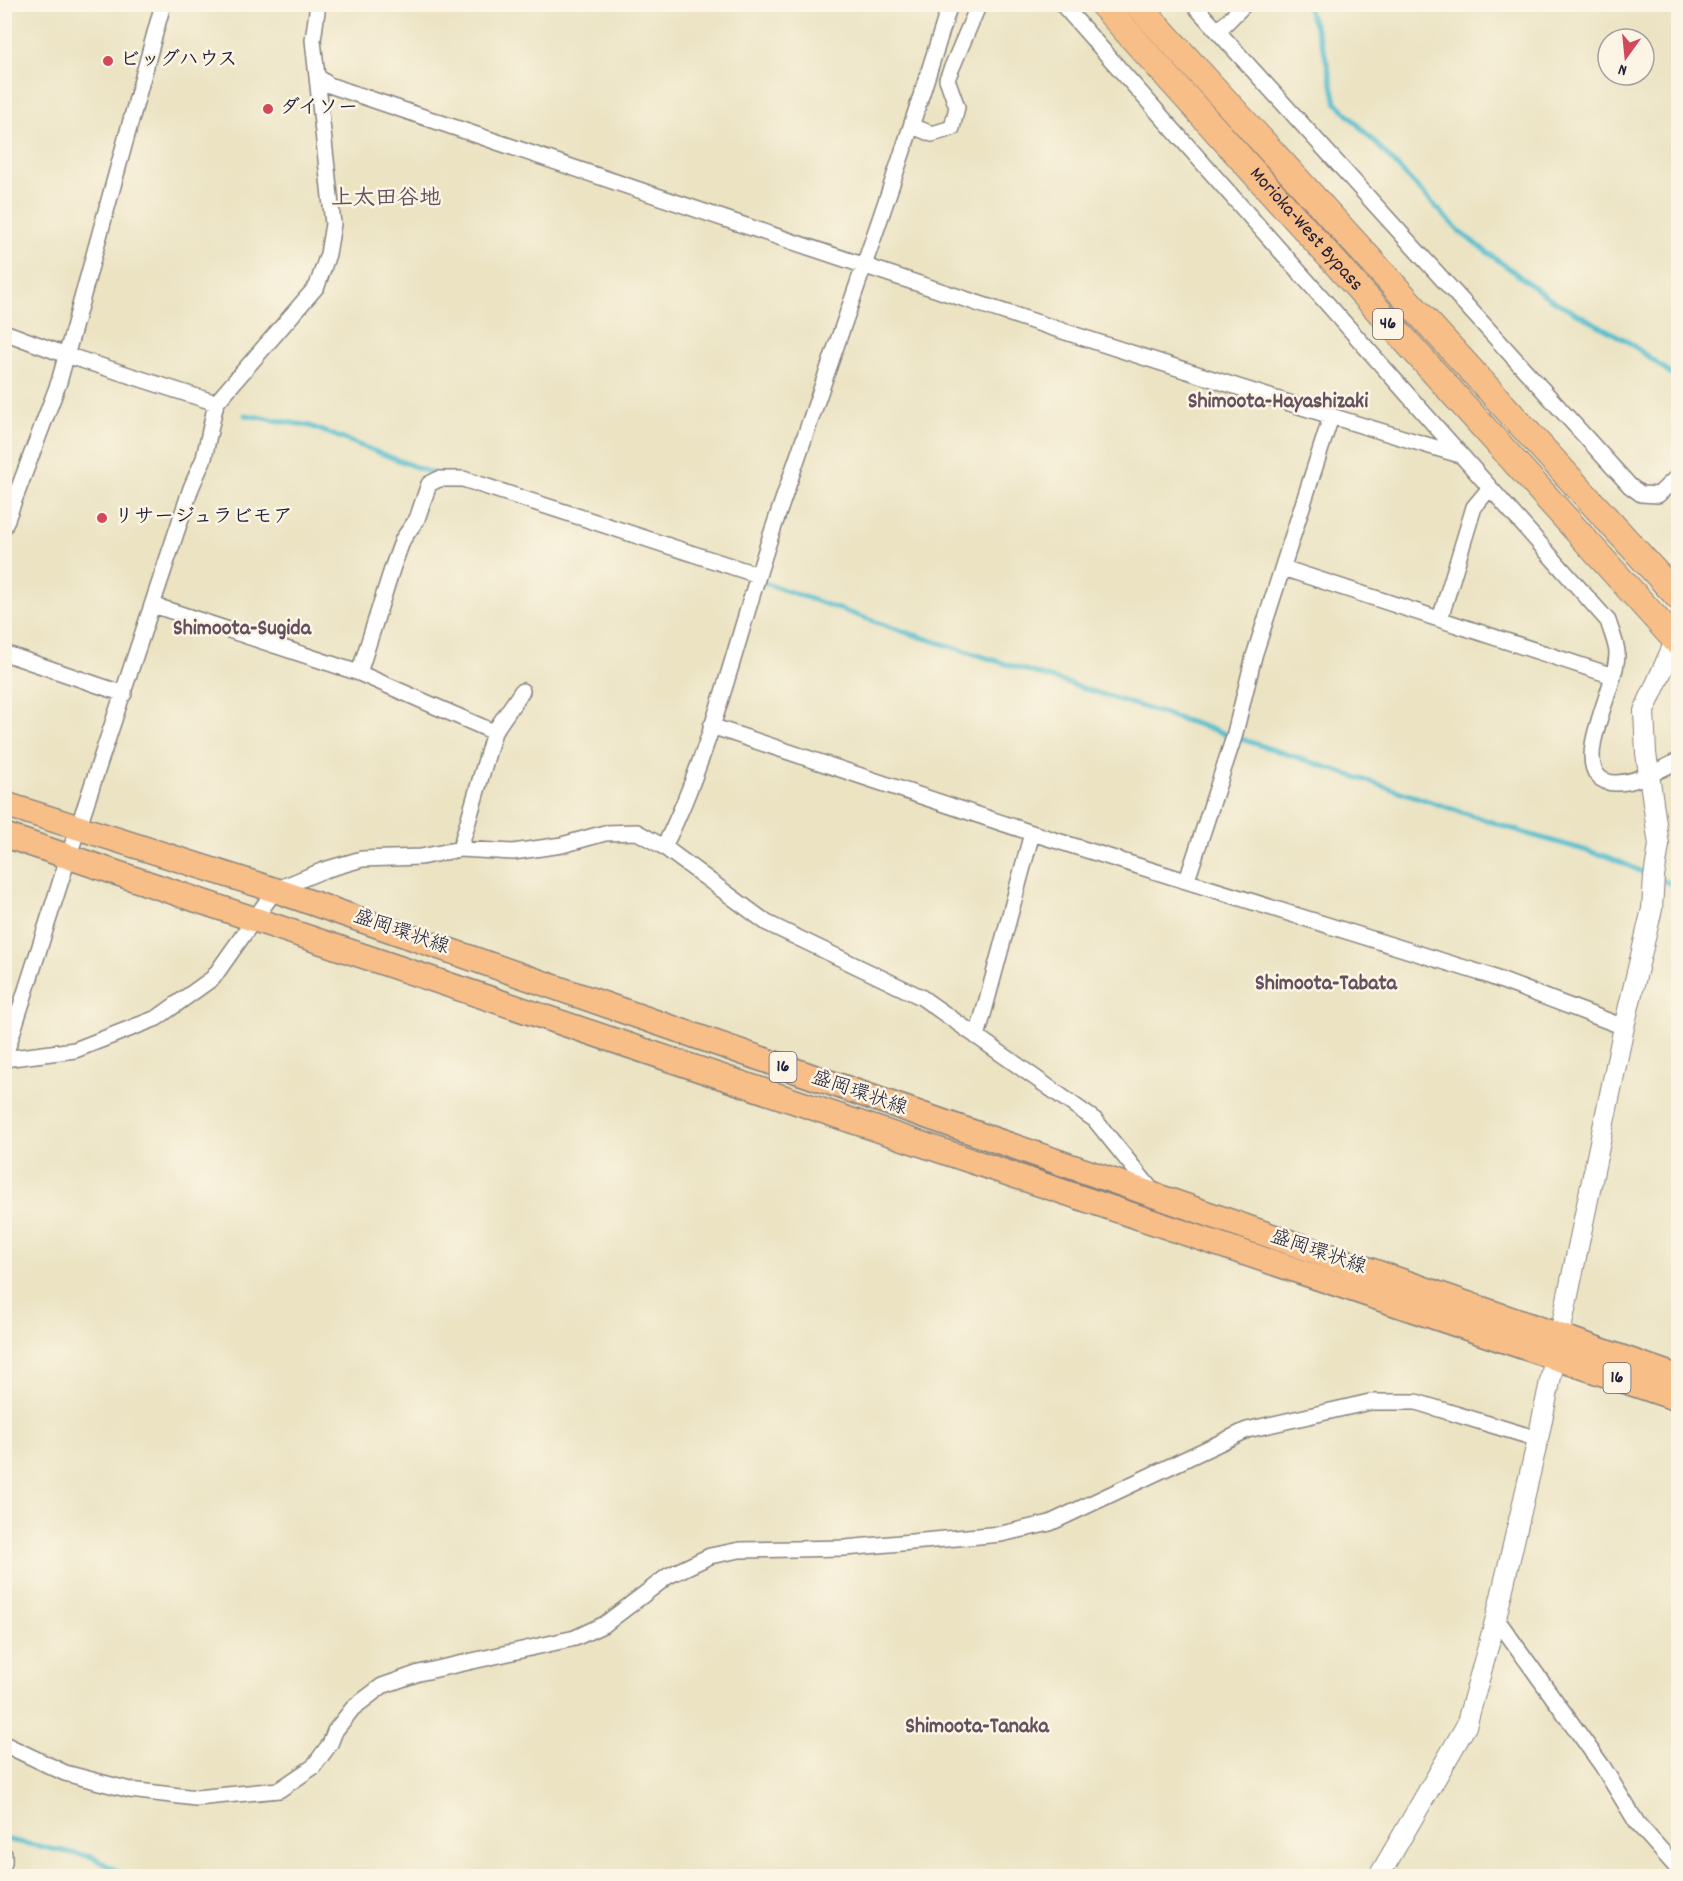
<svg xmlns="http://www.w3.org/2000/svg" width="1683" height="1881" font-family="Dekko,'Klee One',sans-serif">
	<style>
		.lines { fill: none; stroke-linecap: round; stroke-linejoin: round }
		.stream { stroke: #51bccd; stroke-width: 5 }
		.minor-casing { stroke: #86827e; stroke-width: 18 }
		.tertiary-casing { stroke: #86827e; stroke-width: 22 }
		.primary-casing { stroke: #86827e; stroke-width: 27 }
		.trunk-casing { stroke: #86827e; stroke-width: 28 }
		.minor { stroke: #fff; stroke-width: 15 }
		.tertiary { stroke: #fff; stroke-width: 20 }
		.primary { stroke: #f7be88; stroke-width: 24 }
		.trunk { stroke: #f7be88; stroke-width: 26 }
		.poi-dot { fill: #d1495b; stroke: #fcf5e5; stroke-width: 2 }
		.labels { text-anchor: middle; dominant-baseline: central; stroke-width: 5; stroke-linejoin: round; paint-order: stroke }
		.shield { fill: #fcf5e5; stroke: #63616e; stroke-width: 1.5 }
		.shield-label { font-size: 18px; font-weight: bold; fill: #22223b }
		.poi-label { font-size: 20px; font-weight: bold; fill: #22223b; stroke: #fcf5e5; text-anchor: start }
		.street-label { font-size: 20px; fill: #22223b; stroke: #fcf5e5 }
		.quarter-label { font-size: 22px; font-weight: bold; fill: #64505e; stroke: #fcf5e5 }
	</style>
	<rect width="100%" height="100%" fill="#fcf5e5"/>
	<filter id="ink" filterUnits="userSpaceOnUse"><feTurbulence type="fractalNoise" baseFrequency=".0167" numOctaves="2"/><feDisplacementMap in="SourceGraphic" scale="12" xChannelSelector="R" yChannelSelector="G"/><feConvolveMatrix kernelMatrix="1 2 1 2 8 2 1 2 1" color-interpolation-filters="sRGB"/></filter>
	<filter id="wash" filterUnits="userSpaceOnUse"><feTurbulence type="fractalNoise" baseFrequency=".008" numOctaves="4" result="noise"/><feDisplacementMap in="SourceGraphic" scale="24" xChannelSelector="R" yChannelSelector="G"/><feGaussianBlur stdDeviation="1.35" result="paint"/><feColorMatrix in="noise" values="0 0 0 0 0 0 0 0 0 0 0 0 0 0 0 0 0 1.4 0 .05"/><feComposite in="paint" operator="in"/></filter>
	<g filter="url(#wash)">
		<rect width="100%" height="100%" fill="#ebe3c2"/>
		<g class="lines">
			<path class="stream" d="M1306,4L1324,50L1336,102L1460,232L1549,298L1627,341L1678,379
				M245,415L310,426L439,476
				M759,581L899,630L1199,725L1528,834L1609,857L1649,875
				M1658,878L1678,887
				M4,1839L92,1857L126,1876"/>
		</g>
	</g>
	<g filter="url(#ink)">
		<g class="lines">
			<defs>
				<path id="minor" d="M1062,4L1608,621C1611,631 1616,642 1617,652C1618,684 1577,752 1598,776C1615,795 1660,770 1678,761
					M1193,4L1630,486L1641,494L1658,495L1678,476
					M1218,31L1245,4
					M318,77L329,85C705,212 1080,342 1460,455
					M912,126L932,134L952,128L957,107L947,79L979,4
					M4,332L66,355L216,403
					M4,527L59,382L163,4
					M1283,568L1613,676
					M153,605L359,673L494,732
					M1440,619L1474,507L1489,489
					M4,653L124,694
					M359,673L393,566L403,539L417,519L429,484L439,479H463L758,575
					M711,726L1032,833L1484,974L1624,1027
					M664,847C712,750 736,641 770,538C830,360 895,184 950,4
					M460,849L494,732L522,691
					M1187,880L1234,737L1254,656L1331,417
					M977,1037L1032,833
					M4,1059L75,1050L157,1018L213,978L275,890L324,870L362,859L421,857L460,849L513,852L562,845L605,833L637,832L664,847L767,923L921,997L1095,1120L1154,1193
					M4,1059L69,855L191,488L204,458L216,403L317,286L328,254L333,224L313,40L318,4
					M1496,1618L1603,1767L1637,1823L1678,1869
					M4,1744L65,1773L130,1790L196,1798L279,1790L313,1767L330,1744L335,1731L353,1708L382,1686L419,1673L575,1638L605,1624L668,1576L710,1556L740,1550L845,1548L1001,1534L1050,1523L1247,1430L1370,1402H1416L1538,1439
					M4,1854V1863"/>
				<path id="tertiary" d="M1379,1876L1466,1726L1496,1618L1538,1439L1624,1027L1652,909L1654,877L1659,845L1646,753L1644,711L1678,635"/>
				<path id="primary" d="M4,804L275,890L1678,1377
					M4,835L1678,1399"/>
				<g id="trunk">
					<path id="s1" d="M1102,4L1678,643"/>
					<path d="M1137,4L1678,597"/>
				</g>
			</defs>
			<use href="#minor" class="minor-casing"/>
			<use href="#tertiary" class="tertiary-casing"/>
			<use href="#primary" class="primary-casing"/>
			<use href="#trunk" class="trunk-casing"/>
			<use href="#minor" class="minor"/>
			<use href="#tertiary" class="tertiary"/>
			<use href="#primary" class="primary"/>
			<use href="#trunk" class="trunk"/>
		</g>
	</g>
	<g class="poi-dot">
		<circle cx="108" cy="61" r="6"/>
		<circle cx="268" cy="109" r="6"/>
		<circle cx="102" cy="518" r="6"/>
	</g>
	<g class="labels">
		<g class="shield">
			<rect x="1373" y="309" width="30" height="30" rx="4.5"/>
			<rect x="769.5" y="1052" width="27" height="30" rx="4.5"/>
			<rect x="1603.5" y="1363" width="27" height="30" rx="4.5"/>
		</g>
		<g class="shield-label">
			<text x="1388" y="324">46</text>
			<text x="783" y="1067">16</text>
			<text x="1617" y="1378">16</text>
		</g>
		<g class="poi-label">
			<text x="120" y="61">ビッグハウス</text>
			<text x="280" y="109">ダイソー</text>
			<text x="114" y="518">リサージュラビモア</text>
		</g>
		<g class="street-label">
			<text stroke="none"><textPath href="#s1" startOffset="304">Morioka-West Bypass</textPath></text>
			<text transform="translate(401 933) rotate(19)">盛岡環状線</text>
			<text transform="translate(859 1094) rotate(19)">盛岡環状線</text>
			<text transform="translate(1318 1253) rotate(19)">盛岡環状線</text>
		</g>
		<g class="quarter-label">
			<text x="386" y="199">上太田谷地</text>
			<text x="1278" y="402">Shimoota-Hayashizaki</text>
			<text x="242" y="629">Shimoota-Sugida</text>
			<text x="1326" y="984">Shimoota-Tabata</text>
			<text x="977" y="1727">Shimoota-Tanaka</text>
		</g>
	</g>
	<rect width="1683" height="1881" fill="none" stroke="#fcf5e5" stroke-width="24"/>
	<g transform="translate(1626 57) rotate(195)"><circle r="28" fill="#fcf5e5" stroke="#a5a1a1" stroke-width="1.5"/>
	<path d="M0-4.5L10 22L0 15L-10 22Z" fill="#d1495b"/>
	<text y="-9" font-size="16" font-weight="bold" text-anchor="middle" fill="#22223b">N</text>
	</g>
</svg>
